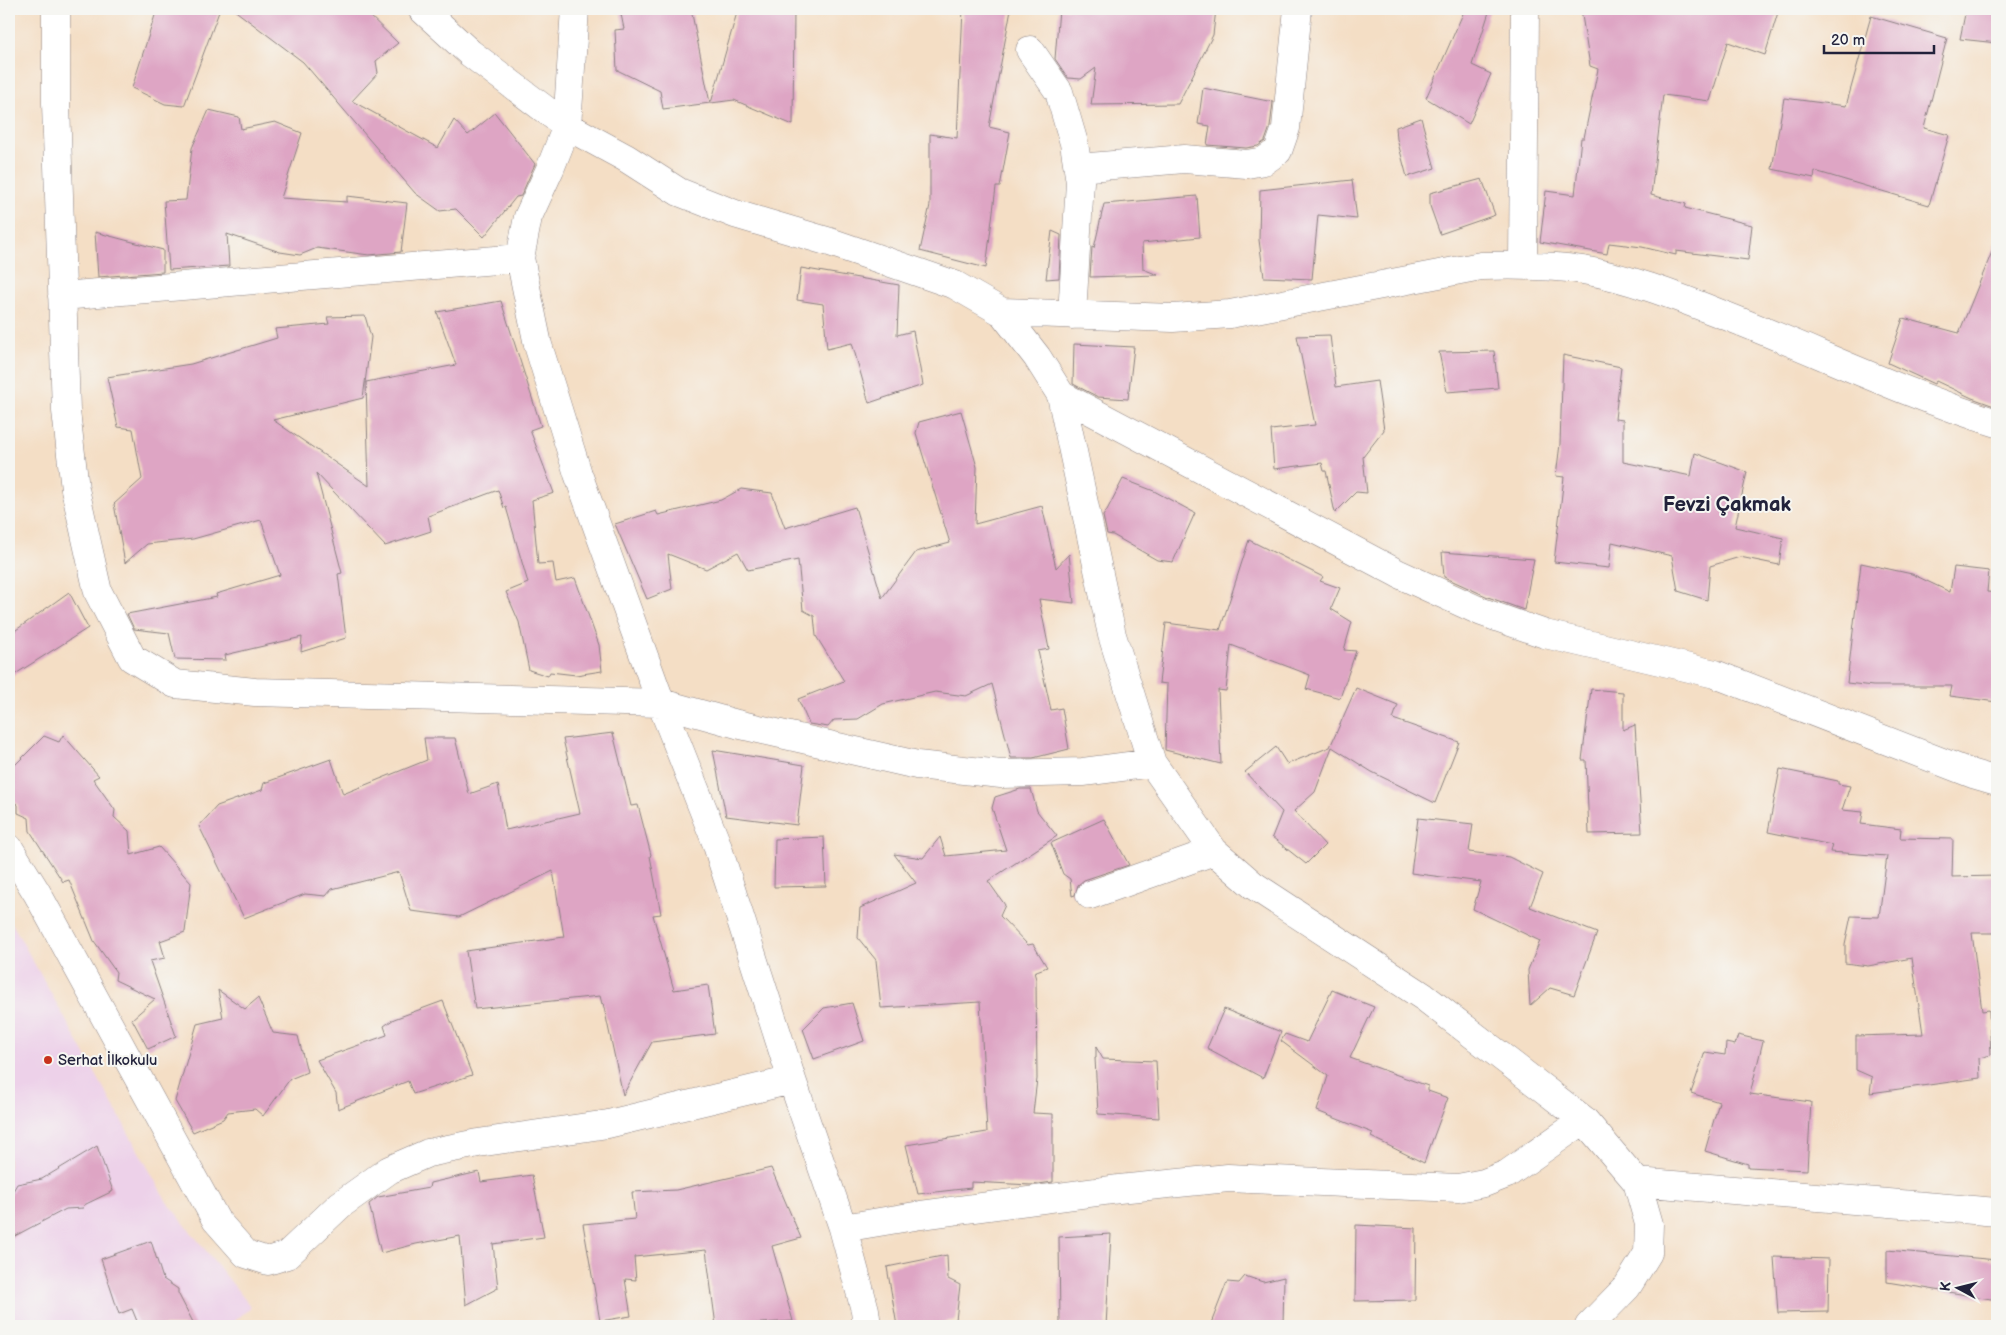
<svg xmlns="http://www.w3.org/2000/svg" width="2006" height="1335" font-family="'Balsamiq Sans',sans-serif">
	<style>
		.built { fill: #edd1e9 }
		.building { fill: #dea5c4 }
		.lines { fill: none; stroke-linecap: round; stroke-linejoin: round }
		.street-casing { stroke: #8b8080; stroke-width: 29 }
		.street { stroke: #fff; stroke-width: 28 }
		.poi-dot { fill: #c8321e; stroke: #f6f6f2; stroke-width: 2 }
		.labels { text-anchor: middle; dominant-baseline: central; stroke-width: 4; stroke-linejoin: round; paint-order: stroke }
		.poi-label { font-size: 15px; fill: #22223b; stroke: #f6f6f2; text-anchor: start }
		.district-label { font-size: 20px; font-weight: bold; fill: #22223b; stroke: #f6f6f2 }
	</style>
	<rect width="100%" height="100%" fill="#f6f6f2"/>
	<filter id="ink" filterUnits="userSpaceOnUse"><feTurbulence type="fractalNoise" baseFrequency=".02" numOctaves="2"/><feDisplacementMap in="SourceGraphic" scale="10" xChannelSelector="R" yChannelSelector="G"/><feConvolveMatrix kernelMatrix="1 2 1 2 8 2 1 2 1" color-interpolation-filters="sRGB"/></filter>
	<filter id="wash" filterUnits="userSpaceOnUse"><feTurbulence type="fractalNoise" baseFrequency=".0096" numOctaves="4" result="noise"/><feDisplacementMap in="SourceGraphic" scale="20" xChannelSelector="R" yChannelSelector="G"/><feGaussianBlur stdDeviation="1.12" result="paint"/><feColorMatrix in="noise" values="0 0 0 0 0 0 0 0 0 0 0 0 0 0 0 0 0 1.4 0 .05"/><feComposite in="paint" operator="in"/></filter>
	<g filter="url(#wash)">
		<rect width="100%" height="100%" fill="#f4dec5"/>
		<path class="built" d="M9,918L167,1202L251,1307L229,1326H9Z"/>
		<g id="blocks">
			<path class="building" d="M157,9H220L184,106L165,104L132,88Z
				M233,9H363L398,43L376,61L378,73L352,101L438,148L454,120L468,135L495,113L535,164L521,196L516,197L484,237L456,209L440,211L415,193L303,62Z
				M620,9H691L710,103L663,109L660,91L617,70L615,30L624,29Z
				M738,9H794L793,125L734,100L711,103Z
				M963,9H1011L989,127L1010,132L1000,187H996L986,268L920,251L930,205V134L957,138Z
				M1059,9H1216L1213,35L1178,104L1091,105L1096,68L1081,79L1068,78L1055,59Z
				M1465,9H1490L1472,65L1491,74L1469,124L1426,98Z
				M1581,9H1779L1765,55L1728,42L1710,101L1663,95L1651,195L1686,204L1685,208L1752,225L1748,260L1676,251V255L1642,247L1609,243L1607,254L1540,242L1546,191L1575,195L1581,138H1584L1598,69L1590,66Z
				M1966,9H1997V43L1960,39Z
				M1871,16L1947,38L1924,128L1949,135L1929,205L1815,171L1814,178L1772,169L1784,98L1846,106Z
				M1203,88L1273,102L1270,127L1265,141L1258,146L1246,148L1207,145L1210,126L1198,124Z
				M209,110L239,117L241,129L275,122L302,133L281,198L347,202V196L407,203L401,252L369,255L317,248L300,255L280,252L227,234L229,266L169,270L164,201L186,200L192,148Z
				M1421,118L1435,168L1407,177L1397,139L1396,127Z
				M1482,179L1495,215L1440,234L1430,206V193Z
				M1352,180L1357,219L1318,215L1312,279L1264,277L1259,240L1260,190Z
				M1197,196L1200,237L1142,243L1143,269L1158,275L1090,277L1092,247L1094,248L1104,204Z
				M1052,231L1061,235L1059,278L1046,279Z
				M95,232L163,250V272L98,277Z
				M1996,242L1997,243V407L1972,398L1936,381L1934,384L1888,363L1903,318L1959,333Z
				M801,268L899,285L897,335L913,331L923,385L869,403L852,343L827,349L823,304L797,300Z
				M501,301L541,426L530,430L554,493L532,500L538,564L553,563L556,582L575,578L599,645L602,671L576,675L550,672L548,676L529,670L519,622L506,592L528,583L506,507L504,508L498,490L428,516L431,531L385,546L316,473L342,573L338,574L346,638L301,652L302,637L225,655L226,660L175,659L169,633L134,629L127,614L217,597L216,594L280,575L261,520L193,539L147,544L125,563L114,504L142,479L133,429L118,427L107,377L191,364L277,338L275,329L329,324L327,317L365,316L371,337L363,398L273,420L369,486L366,382L456,365L437,312Z
				M1330,335L1336,387L1377,381L1384,430L1363,457L1367,493L1356,492L1335,513L1326,471H1324L1322,463L1274,469L1271,430L1315,425L1297,336Z
				M1074,344L1134,347L1128,399L1098,397L1073,384Z
				M1494,351L1498,388L1447,392L1439,352Z
				M1563,355L1621,367L1615,419L1623,420V462L1691,476L1695,453L1747,472L1735,527L1783,538L1779,565L1740,557L1710,566L1707,600L1678,591L1672,556L1612,542L1609,568L1554,562L1564,477L1556,476L1560,444Z
				M961,411L977,467L975,524L1042,506L1056,568L1069,554L1074,603L1039,599L1049,649L1038,651L1051,710L1062,708L1069,749L1033,758H1011L992,684L966,696L935,692L883,704L858,719L834,720L828,727L809,724L798,699L844,681L816,636L814,616L803,610L798,560L748,570L738,552L706,569L668,554L672,589L647,599L615,524L656,511L658,515L721,500L741,489L772,493L785,528L855,507L882,598L916,552L950,543L916,433L919,422Z
				M1123,479L1154,491L1195,513L1173,562L1157,560L1113,535L1107,534L1103,516L1107,510Z
				M1249,540L1323,577L1320,581L1340,588L1331,609L1352,622L1344,650L1356,651L1340,698L1306,689L1310,675L1231,645L1226,691L1218,690L1221,764L1165,750L1167,684L1159,683L1166,623L1220,630Z
				M1442,552L1534,559L1524,610L1488,597L1444,577Z
				M1861,563L1912,574L1950,592L1954,567L1989,571L1987,592L1997,593V702L1950,696L1952,686H1873L1847,683Z
				M69,592L88,628L9,678V635Z
				M1356,688L1398,705L1393,719L1459,742L1435,803L1372,772L1332,747L1315,792L1294,811L1325,845L1306,864L1272,837L1282,812L1245,772L1276,747L1287,764L1330,747Z
				M1591,689L1623,692V730L1635,725L1642,833L1589,834L1586,760H1582Z
				M613,733L631,806L638,805L651,855L650,856L661,914L653,915L674,990L708,985L715,1034L652,1042L623,1095L603,1003L602,1004L600,996L475,1009L466,951L564,937L553,871L459,917L411,911L399,872L332,889L326,896L305,894L244,918L199,826L217,806L262,790L264,783L331,759L343,794L427,760L424,738H455L469,794L498,784L506,830L580,813L563,739Z
				M63,735L99,776L93,779L115,810L114,817L129,831L131,855L159,847L191,883L185,932L160,941L165,958L150,961L176,1036L148,1049L132,1019L155,999L115,980L116,972L94,941L69,880L63,882L30,831L29,818L18,813V805L9,797V771L44,736L59,742Z
				M713,750L804,765L797,825L726,816Z
				M1780,769L1838,781V784L1850,786L1842,810L1863,812L1861,824L1901,829L1900,838L1953,839L1952,877L1997,876V933H1972L1982,1011L1989,1010L1991,1055L1979,1058L1980,1078L1870,1093L1872,1077L1856,1070V1036L1923,1034L1912,958L1868,966L1845,963V944L1851,916L1879,917L1887,856L1830,852L1832,845L1768,832Z
				M1020,789H1031L1037,811L1057,836L988,881L1005,905L1000,916L1028,945L1033,944L1047,967L1034,972L1036,979L1037,1079L1033,1113L1053,1114V1182L1031,1185L971,1182V1188L918,1194L906,1145L987,1132L980,1002L881,1008L876,960L858,938L860,908L916,883L894,854L923,858L940,837L946,856L1006,850L992,808L995,797Z
				M1418,818L1473,824L1469,852L1509,857L1543,874L1530,907L1597,933L1574,995L1550,988L1530,1006L1528,970L1540,941L1473,909L1481,882L1411,873Z
				M1104,819L1129,865L1084,880L1078,885L1075,895L1072,896L1070,879L1063,874L1051,843Z
				M824,837L826,886L774,887L775,839Z
				M218,990L245,1009L258,998L273,1033L298,1036L307,1072L290,1079L263,1116L255,1109L228,1112L223,1119L193,1132L175,1101L197,1024L223,1018Z
				M1332,990L1374,1007L1350,1058L1428,1086V1091L1448,1098L1424,1163L1371,1137L1373,1133L1317,1111L1328,1076L1281,1041L1285,1034L1307,1042Z
				M443,1001L472,1075L413,1094L408,1081L338,1109L336,1093L317,1060L387,1035L384,1026L394,1019Z
				M852,1003L864,1041L814,1059L803,1029L824,1008Z
				M1224,1009L1281,1032L1263,1078L1207,1048Z
				M1738,1035L1763,1041L1750,1094L1811,1102L1807,1170L1748,1167V1164L1705,1151L1719,1102L1691,1093L1705,1052L1725,1055L1726,1043L1735,1045Z
				M1096,1047L1103,1059L1156,1061L1159,1118L1098,1114L1095,1058H1096Z
				M97,1146L113,1191L84,1205L83,1208L66,1209L9,1239V1198L17,1184L42,1179Z
				M771,1168L801,1238L772,1246L793,1321L716,1326L706,1250L634,1257L636,1280L625,1279L631,1316L600,1321L583,1224L635,1219L632,1192L676,1190Z
				M479,1172L481,1182L532,1175L544,1237L493,1244L498,1288L466,1305L460,1236L416,1244L381,1253L369,1204L378,1197L429,1188L430,1183Z
				M1356,1225L1416,1228L1415,1300L1355,1301Z
				M1111,1234L1106,1326H1060L1059,1237Z
				M151,1241L163,1279L178,1289V1293L195,1326H139L132,1309L119,1314L101,1259Z
				M1887,1250L1997,1260V1300L1887,1282Z
				M947,1255L948,1279L960,1285L956,1320L919,1326H897L887,1267Z
				M1774,1257L1829,1259L1828,1312L1778,1313Z
				M1245,1276L1263,1282L1284,1277L1283,1326H1210L1227,1282L1239,1283Z"/>
		</g>
	</g>
	<g filter="url(#ink)">
		<use href="#blocks" fill-opacity="0" stroke="#8b8080" stroke-width="1"/>
		<g class="lines">
			<defs>
				<path id="street" d="M56,9V103L66,411L75,489L98,592L132,658L175,684L255,692L661,703L737,724L917,765L1001,774L1083,772L1152,763
					M422,9L470,53L567,126L626,158L679,192L735,214L830,242L955,285L1002,312L1173,318L1230,314L1481,266C1515,265 1549,265 1583,270C1629,278 1673,295 1716,312C1810,348 1901,393 1997,423
					M575,9L567,126L550,169L528,217L520,258L538,345L578,474L661,703L716,842L792,1080L843,1228L865,1310L867,1326
					M1030,50L1059,92L1074,143L1080,182L1072,315
					M1078,168L1184,159L1247,164L1264,161L1278,151L1286,128L1298,9
					M1523,265L1525,9
					M62,296L520,258
					M1002,312L1037,357L1061,395L1399,574L1482,612L1545,634L1715,674L1973,774L1997,781
					M1061,395L1112,635L1152,763L1214,851L1253,885L1424,997L1584,1120L1637,1182L1649,1224L1648,1253L1627,1287L1589,1326
					M9,848L37,893L216,1220L246,1254L268,1261L287,1255L340,1205L389,1170L428,1153L478,1143L608,1124L792,1080
					M1090,895L1214,851
					M1637,1182L1997,1212
					M843,1228L921,1215L1119,1189L1228,1178L1458,1188L1484,1183L1507,1174L1584,1120"/>
			</defs>
			<use href="#street" class="street-casing"/>
			<use href="#street" class="street"/>
		</g>
	</g>
	<circle class="poi-dot" cx="48" cy="1060" r="5"/>
	<g class="labels">
		<g class="poi-label">
			<text x="58" y="1060">Serhat İlkokulu</text>
		</g>
		<g class="district-label">
			<text x="1727" y="505">Fevzi Çakmak</text>
		</g>
	</g>
	<rect width="2006" height="1335" fill="none" stroke="#f6f6f2" stroke-width="30"/>
	<g transform="translate(1958 1288) rotate(277)" stroke="#f6f6f2" stroke-width="4" paint-order="stroke">
	<path d="M0-4L9 19L0 12L-9 19Z" fill="#22223b"/>
	<text y="-8" font-size="14" font-weight="bold" text-anchor="middle" fill="#22223b">K</text>
	</g>
	<path d="M1824 45v8h110v-8" fill="none" stroke="#22223b" stroke-width="2.5"/>
	<text x="1831" y="45" font-size="15" fill="#22223b" stroke="#f6f6f2" stroke-width="4" paint-order="stroke">20 m</text>
</svg>
